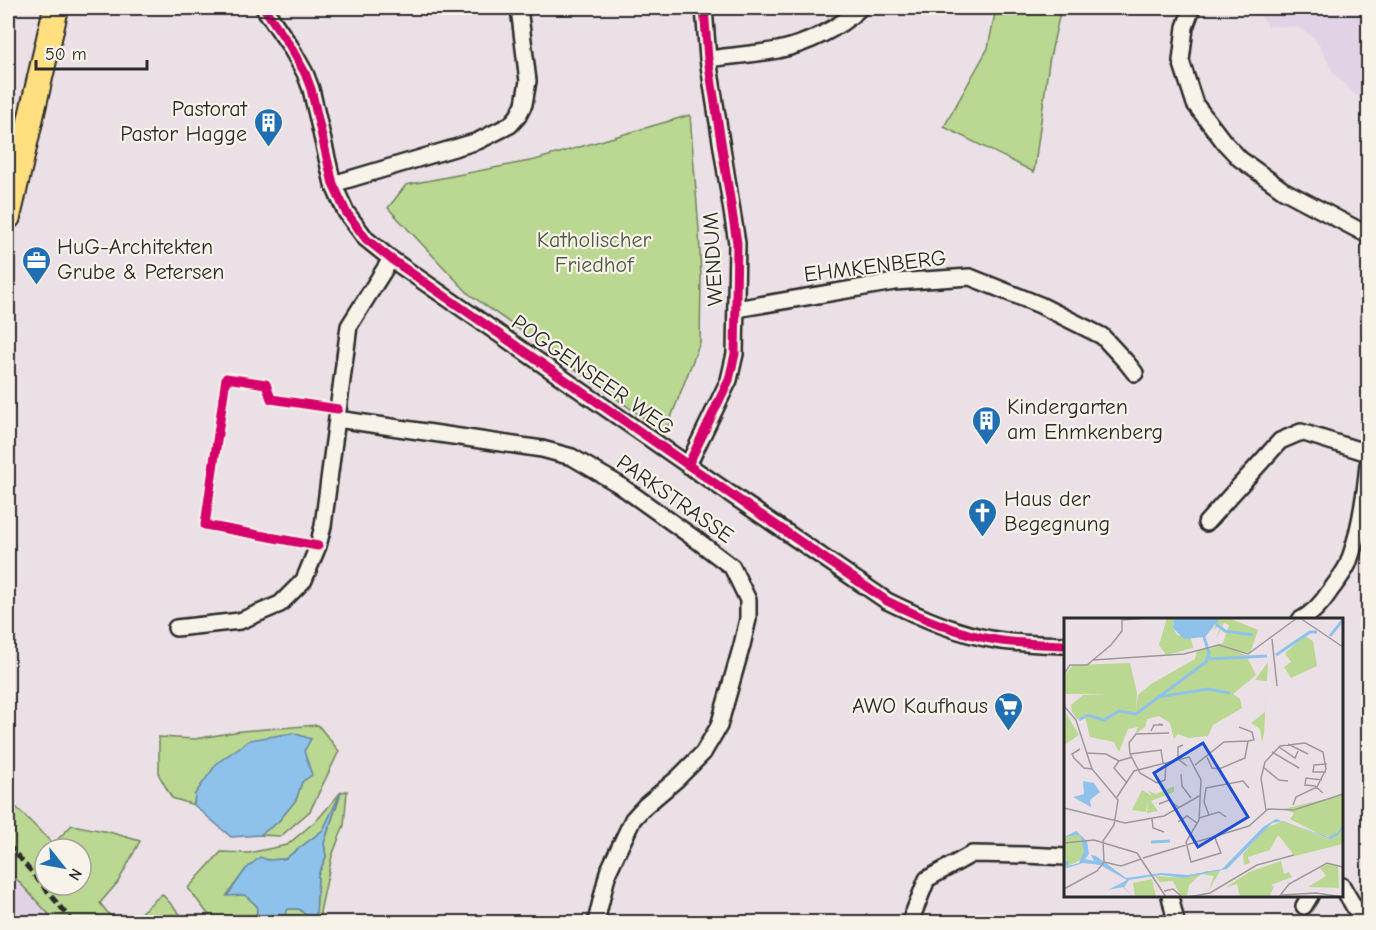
<svg xmlns="http://www.w3.org/2000/svg" width="1376" height="930" font-family="'Comic Neue',sans-serif">
	<style>
		.built { fill: #e1d3e5 }
		.green { fill: #bad891; stroke: #72825e; stroke-width: 1.5; fill-rule: evenodd }
		.water { fill: #8fc2eb; stroke: #67869e; stroke-width: 1.5 }
		.lines { fill: none; stroke-linecap: round; stroke-linejoin: round }
		.minor-casing { stroke: #2b2b2b; stroke-width: 20 }
		.primary-casing { stroke: #2b2b2b; stroke-width: 28 }
		.minor { stroke: #f7f3e8; stroke-width: 15 }
		.primary { stroke: #ffdf80; stroke-width: 24 }
		.rail { stroke: #2b2b2b; stroke-width: 4.5; stroke-dasharray: 9 4.5; stroke-linecap: butt }
		.cycleway-casing { stroke: #f7f3e8; stroke-width: 13 }
		.cycleway { stroke: #d6006c; stroke-width: 9 }
		.labels { text-anchor: middle; dominant-baseline: central; stroke-width: 4.5; stroke-linejoin: round; paint-order: stroke }
		.poi-label { font-size: 22px; fill: #2b2b2b; stroke: #f7f3e8; text-anchor: start }
		.park-label { font-size: 22px; fill: #4f5644; stroke: #f7f3e8 }
		.street-label { font-size: 22px; fill: #2b2b2b; stroke: #f7f3e8 }
		.inset-river { fill: none; stroke: #8fc2eb; stroke-width: 3 }
		.inset-road { fill: none; stroke: #9e989b; stroke-width: 1.5 }
		.view { fill: #1d4ed8; fill-opacity: 0.15; stroke: #1d4ed8; stroke-width: 3 }
		.inset-edge { fill: none; stroke: #2b2b2b; stroke-width: 3 }
	</style>
	<rect width="100%" height="100%" fill="#eae0e6"/>
	<filter id="ink" filterUnits="userSpaceOnUse"><feTurbulence type="fractalNoise" baseFrequency=".0167" numOctaves="2"/><feDisplacementMap in="SourceGraphic" scale="12" xChannelSelector="R" yChannelSelector="G"/><feConvolveMatrix kernelMatrix="1 2 1 2 8 2 1 2 1" color-interpolation-filters="sRGB"/></filter>
	<g filter="url(#ink)">
		<path class="built" d="M1255,8H1368V107L1334,74L1320,47L1311,35L1296,27L1268,26Z
			M8,870L56,922H8Z"/>
		<path class="green" d="M996,8H1061L1049,62L1034,172L944,127L988,48Z
			M690,115L699,230L701,278L700,342L665,433L469,294L388,208L406,185L535,160Z
			M318,725L339,751L310,811L281,836L260,835L278,822L296,800L302,782L304,751L310,739L195,794L194,805L172,798L159,775V737L195,739L241,731Z
			M347,791L344,825L332,856L320,912L322,922H281L288,909H299L316,915L318,875L326,857L324,843L340,796L323,830L285,859L268,860L246,869L227,895H245L257,906L256,922H214L188,888L221,852L249,853L287,845L318,819L341,792Z
			M8,799L53,844L72,825L109,832L140,841L118,882L100,903L115,922H56L8,870ZM45,849H81V885H45Z
			M162,894L187,922H130Z"/>
		<path class="water" d="M293,733L311,739L304,751L312,775L302,782L296,800L278,822L260,835L231,837L194,805L195,794L217,763L250,740Z
			M341,792L324,843L326,857L318,875L316,915L310,919L299,909H288L281,922H256L257,906L245,895L227,896L246,869L260,857L268,860L285,859L323,830Z"/>
		<g class="lines">
			<defs>
				<path id="minor" d="M264,8L290,46L305,73L311,89L333,184L346,212L366,239L391,259L688,465L887,601C922,618 958,634 996,640C1019,644 1042,644 1066,645
					M1192,8L1185,27L1181,61L1195,104L1224,142L1240,159L1283,190L1368,235
					M708,59C731,56 755,54 778,50C807,44 838,29 860,8
					M333,184L478,141L510,125L518,116L524,104L528,81L519,8
					M736,309L894,282L970,277L1040,305L1102,336L1127,363L1135,373
					M337,419L542,449L572,457L618,484L698,541L732,567L748,600V619L742,645L719,726L703,753L677,779L645,806L633,819L608,872L596,922
					M688,465L729,380L735,354L737,243L708,59L704,8
					M1206,523L1280,441L1301,432L1368,453
					M1300,620C1313,614 1322,603 1330,591C1336,583 1344,573 1348,564C1360,532 1365,498 1368,464
					M176,628L240,621L280,604L304,580L318,546L323,526L349,326L391,259
					M1342,886L1363,922
					M1170,896L1176,922
					M1304,906L1310,896
					M910,922L927,879L972,854L1025,855L1066,857"/>
				<path id="primary" d="M8,217L56,8"/>
			</defs>
			<use href="#minor" class="minor-casing"/>
			<use href="#primary" class="primary-casing"/>
			<use href="#minor" class="minor"/>
			<use href="#primary" class="primary"/>
			<path class="rail" d="M8,844L73,922"/>
			<defs>
				<path id="cycleway" d="M264,8L290,46L305,73L311,89L333,184L346,212L366,239L391,259L688,465L887,601C922,618 958,634 996,640C1019,644 1042,644 1066,645
					M688,465L729,380L735,354L737,243L708,59L704,8
					M318,546L205,525L226,378L266,384L271,399L338,409"/>
			</defs>
			<use href="#cycleway" class="cycleway-casing"/>
			<use href="#cycleway" class="cycleway"/>
		</g>
	</g>
	<defs>
		<symbol id="building-pin" viewBox="-11 -11 22 30"><path d="M0 17L-7.5 6A9.5 9.5 0 1 1 7.5 6Z" fill="#1f6fb2" stroke="#f7f3e8"/><path d="M-4-6H4V6H1V3H-1V6H-4ZM-2.5-4.3h1.7v1.8h-1.7ZM.8-4.3h1.7v1.8H.8ZM-2.5-1h1.7V.8h-1.7ZM.8-1h1.7V.8H.8Z" fill="#fff"/></symbol>
		<symbol id="office-pin" viewBox="-11 -11 22 30"><path d="M0 17L-7.5 6A9.5 9.5 0 1 1 7.5 6Z" fill="#1f6fb2" stroke="#f7f3e8"/><path d="M-6-3h4V-5.5h4V-3h4V5H-6ZM-1-4.5V-3h2v-1.5ZM-6 0V1H6V0Z" fill="#fff"/></symbol>
		<symbol id="church-pin" viewBox="-11 -11 22 30"><path d="M0 17L-7.5 6A9.5 9.5 0 1 1 7.5 6Z" fill="#1f6fb2" stroke="#f7f3e8"/><path d="M-1.2-6h2.4v3.5h3.3v2.4h-3.3V6h-2.4V-.1h-3.3v-2.4h3.3Z" fill="#fff"/></symbol>
		<symbol id="supermarket-pin" viewBox="-11 -11 22 30"><path d="M0 17L-7.5 6A9.5 9.5 0 1 1 7.5 6Z" fill="#1f6fb2" stroke="#f7f3e8"/><path d="M-6-5.5h2.5l.6 2H6L4.5 2H-2.5L-4.4-4H-6ZM-1.5 3.2a1.3 1.3 0 1 0 .1 0ZM3 3.2a1.3 1.3 0 1 0 .1 0Z" fill="#fff"/></symbol>
	</defs>
	<g fill-rule="evenodd">
		<use href="#building-pin" x="252" y="106" width="33" height="45"/>
		<use href="#office-pin" x="20" y="244" width="33" height="45"/>
		<use href="#building-pin" x="970" y="404" width="33" height="45"/>
		<use href="#church-pin" x="966" y="496" width="33" height="45"/>
		<use href="#supermarket-pin" x="992" y="690" width="33" height="45"/>
	</g>
	<g class="labels">
		<g class="poi-label">
			<text x="247" y="109" text-anchor="end">Pastorat<tspan x="247" dy="25">Pastor Hagge</tspan></text>
			<text x="57" y="247">HuG-Architekten<tspan x="57" dy="25">Grube &amp; Petersen</tspan></text>
			<text x="1007" y="407">Kindergarten<tspan x="1007" dy="25">am Ehmkenberg</tspan></text>
			<text x="1004" y="499">Haus der<tspan x="1004" dy="25">Begegnung</tspan></text>
			<text x="988" y="706" text-anchor="end">AWO Kaufhaus</text>
		</g>
		<g class="park-label">
			<text x="594" y="240">Katholischer<tspan x="594" dy="25">Friedhof</tspan></text>
		</g>
		<g class="street-label">
			<text transform="translate(713 259) rotate(-93)">WENDUM</text>
			<text transform="translate(875 266) rotate(-7)">EHMKENBERG</text>
			<text transform="translate(593 375) rotate(35)">POGGENSEER WEG</text>
			<text transform="translate(675 499) rotate(35)">PARKSTRASSE</text>
		</g>
	</g>
	<g transform="translate(1064 618)">
		<rect width="279" height="279" fill="#eae0e6"/>
		<path d="M103,0H110L109,10L113,17L127,20L129,30L102,37L95,27ZM154,0L167,1L194,12L186,35L147,28L159,25L165,7L160,5L152,21L158,5L150,12ZM241,18L249,23L253,48L227,60L220,49L227,44L221,35ZM158,28L182,37L192,57L169,76L176,81L178,90L149,107L144,118L125,120L114,116L110,121L106,105L95,98L83,101L81,109L71,116L74,109L64,111L55,134L50,124L26,119L21,99L13,101L8,94L7,87L19,77L41,76H0V58L9,47L66,45L73,75L72,93L74,77L87,66L131,41L133,33ZM204,44L200,116L198,124L196,111L187,105L201,94L203,63L191,62ZM0,92L15,117L0,127ZM110,168V174L87,183L94,193L83,195L84,183L82,194L68,192L78,172L88,178L84,173L92,176ZM279,177V206L269,219L259,218L226,201L230,195L219,191ZM219,203L265,221L279,209V226L231,238L214,217L206,232L184,239L186,245L180,247L179,236L201,210ZM16,217L21,229L18,241L0,250V219ZM217,243L220,256L225,254L228,259L207,267L210,269L205,279H176L173,266L161,270L185,254ZM264,246L274,247L275,270L244,269L262,258L256,250ZM143,253H156L144,274L150,258L137,256L125,267L123,278L116,277L109,263L96,264L91,258L120,260ZM88,261L92,279H71L69,265Z" fill="#bad891"/>
		<path d="M110,0H154V3L141,19L120,21L109,10ZM19,163L30,165L36,174L26,182L27,189L9,179L20,176ZM212,201L264,219L273,215L279,206V209L274,217L266,221L219,203L208,205L163,251L120,260L97,257L65,262L60,269L69,279L59,269L44,272L63,262L36,247L19,245L0,251L3,248L0,243H5L4,248L15,245L20,233L16,217L0,219L12,213L23,223L25,236L21,241L30,243L27,237L32,238L62,260L97,255L124,257L158,251L199,209Z" fill="#8fc2eb"/>
		<path class="inset-river" d="M152,6L161,13L189,17M266,18L279,2M212,37L246,14H253M144,41L203,38M94,79L144,71L166,75M15,102L24,97L40,102L55,93L72,96L142,44L145,35L140,19M87,224L106,223"/>
		<path class="inset-road" d="M236,0L279,29M59,2L82,0M208,21L213,68M29,42L120,36L155,27L184,36L233,0M0,56L6,47H23L47,27L58,13V0M0,88L12,102L28,151L54,182L50,207L39,223M175,109L188,114L190,122L184,123M87,113L90,107H99L95,106M224,126L244,136M119,127L114,129V141L123,148M215,129L231,140L234,133M16,131L8,136L10,140L20,150L28,151M208,134L235,150M23,135L42,136L55,143M66,136L76,155L93,165L101,162L102,145M66,136L65,125L72,116L105,115M66,136L97,132L99,145M143,139L148,150L155,151L181,140L184,123M131,147L160,124L184,123M199,149L215,162L224,163M262,154H249L250,147L263,146M117,156L118,168L127,180M258,162L242,160L241,167L251,168L259,175M62,164L50,150L55,143L68,139M53,179L70,153L125,139L137,162L135,202L122,224L127,244L157,235L151,220M95,186L105,182L114,189M0,190L61,205L100,198L137,177M202,192L197,160L201,144L216,128L241,125L259,134L262,151L253,169L232,179L229,187M145,197L140,184L142,170L179,163L185,170M135,200L155,194L162,199M88,201L89,210L100,214M114,204L123,198L133,205M39,223L40,244M0,225L30,222L73,235L102,279M79,240L185,208L204,191L230,192L279,176M40,244L57,248L77,241M0,271L33,253L40,244M100,273L109,271L118,279M218,277L252,275L279,279M125,279L146,275L193,247L230,237M215,279L225,266L263,245L279,249"/>
		<path class="view" d="M139,125L184,199L134,229L90,155Z"/>
		<rect width="279" height="279" class="inset-edge"/>
	</g>
	<rect width="1376" height="930" fill="none" stroke="#f7f3e8" stroke-width="30"/>
	<rect x="15" y="15" width="1346" height="900" fill="none" stroke="#2b2b2b" stroke-width="2" filter="url(#ink)"/>
	<g transform="translate(63 867) rotate(121)"><circle r="28" fill="#f7f3e8" stroke="#a5a39c" stroke-width="1.5"/>
	<path d="M0-4.5L10 22L0 15L-10 22Z" fill="#1f6fb2"/>
	<text y="-9" font-size="16" font-weight="bold" text-anchor="middle" fill="#2b2b2b">N</text>
	</g>
	<path d="M36 60v9h111v-9" fill="none" stroke="#2b2b2b" stroke-width="3"/>
	<text x="45" y="60" font-size="18" fill="#2b2b2b" stroke="#f7f3e8" stroke-width="4.5" paint-order="stroke">50 m</text>
</svg>
